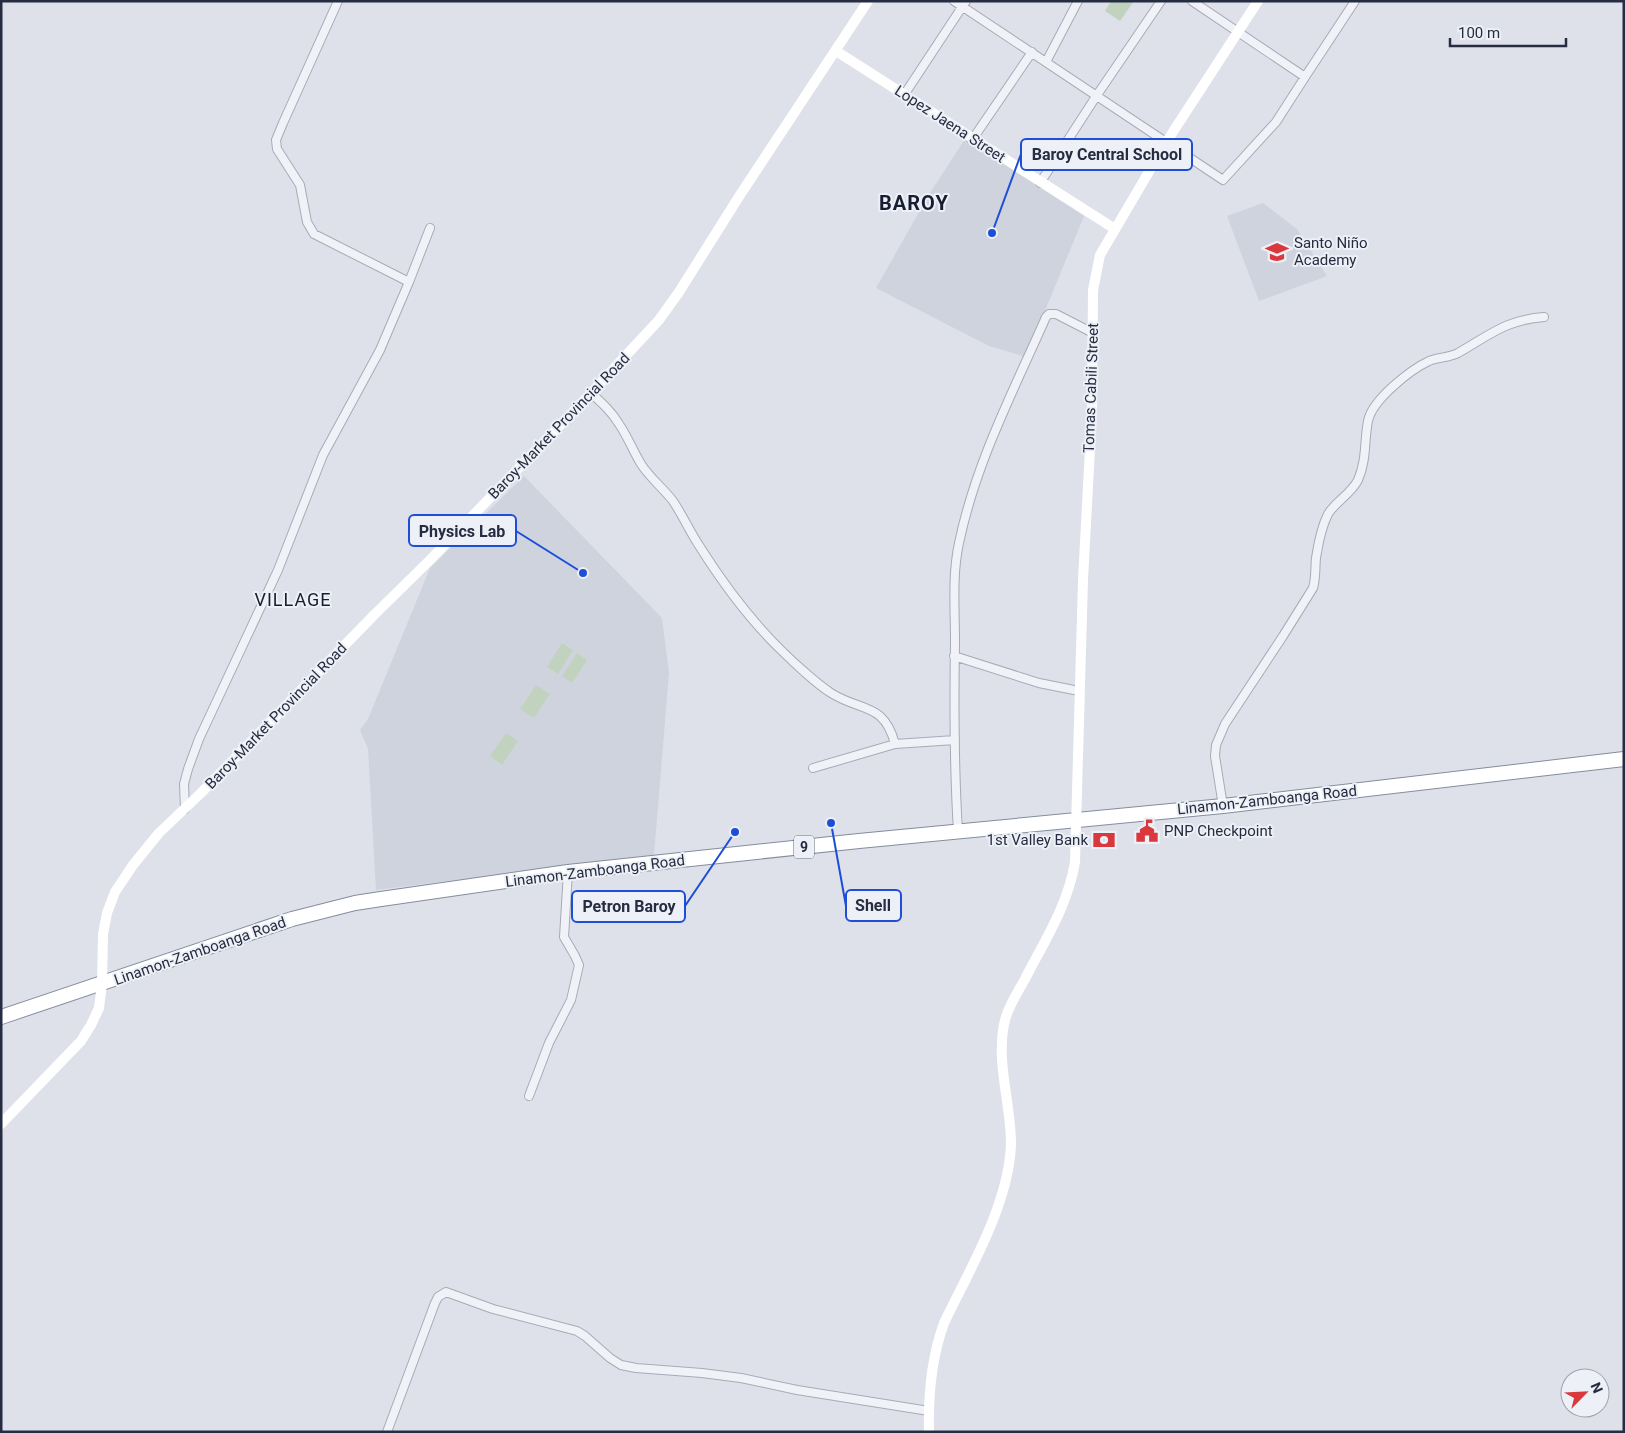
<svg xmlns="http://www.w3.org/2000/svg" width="1625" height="1433" font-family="Roboto,sans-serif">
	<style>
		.built { fill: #cfd3de }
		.green { fill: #c1d3be }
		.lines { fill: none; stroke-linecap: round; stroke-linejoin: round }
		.street-casing { stroke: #a7abb7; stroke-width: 10 }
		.highway-casing { stroke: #848ca0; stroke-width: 16 }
		.street { stroke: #f1f2f7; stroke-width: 8 }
		.secondary { stroke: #fff; stroke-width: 10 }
		.highway { stroke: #fff; stroke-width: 14 }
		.labels { text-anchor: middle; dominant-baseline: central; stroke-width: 4; stroke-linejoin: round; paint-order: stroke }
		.shield { fill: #edf0f6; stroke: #626777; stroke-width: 1 }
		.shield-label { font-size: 14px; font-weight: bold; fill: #262c41 }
		.street-label { font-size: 15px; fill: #262c41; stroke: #edf0f6 }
		.poi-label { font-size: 15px; fill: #262c41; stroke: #edf0f6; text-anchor: start }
		.quarter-label { font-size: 18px; letter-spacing: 1px; fill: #181e31; stroke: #edf0f6 }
		.district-label { font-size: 20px; font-weight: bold; letter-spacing: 1px; fill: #181e31; stroke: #edf0f6 }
		.leader { fill: none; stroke: #1d4ed8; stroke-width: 2 }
		.callout-dot { fill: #1d4ed8; stroke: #edf0f6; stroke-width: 2 }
		.callout { fill: #edf0f6; stroke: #1d4ed8; stroke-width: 2 }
		.callout-label { font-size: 16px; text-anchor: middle; font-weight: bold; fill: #262c41 }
	</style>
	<rect width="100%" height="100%" fill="#dee1e9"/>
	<path class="built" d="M965,139L1084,216L1026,357L989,346L876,288L928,196Z
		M1263,203L1297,229L1327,276L1259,301L1227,216Z
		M524,476L662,618L669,673L654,855L376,890L368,749L360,730L368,719L430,568Z"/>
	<path class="green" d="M1111,1H1134L1120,21L1105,11Z
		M562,643L573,650L558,674L547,667Z
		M577,653L587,660L572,683L562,676Z
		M536,685L550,694L534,718L520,709Z
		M506,733L518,741L502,765L490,756Z"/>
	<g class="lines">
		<defs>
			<path id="street" d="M338,1L283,123L276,140L277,149L300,185L307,222L314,234L409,282
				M954,1L1223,180L1276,122L1305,77
				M1192,1L1305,77L1355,1
				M1046,62L1078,1
				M904,95L966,1
				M972,140L1032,52
				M1040,183L1097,95L1161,1
				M591,393C602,403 612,412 619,424C628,437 633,451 641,464C650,478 663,488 673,501C683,516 690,532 700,547C724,585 750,620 782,651C794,663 817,684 831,693C861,712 884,702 895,744
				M954,656L1039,683L1079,691
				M813,768L895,744L955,740
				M1223,806L1215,756L1216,745L1225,724L1283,636L1313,588C1316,578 1315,568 1316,558C1318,545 1322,526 1328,514C1336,501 1351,494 1358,480C1367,459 1364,441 1368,421C1372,400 1410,370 1429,361C1438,357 1448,358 1458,353C1490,335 1505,320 1544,317
				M185,809L184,784L188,769L199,739L278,570L323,455L380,350L409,282L430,228
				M958,831C954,768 954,705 955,641C955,609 952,575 959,543C976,462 1013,392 1046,317L1049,314H1056L1093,333
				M529,1096L549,1043L571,1000L579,965L575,956L564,937L568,872
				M387,1432L435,1303L438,1297L446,1292L493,1309L577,1331L585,1336L610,1358L621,1365L636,1368L702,1373L741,1378L797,1390L929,1411"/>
			<path id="highway" d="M1,1017L292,919L355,903L381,899L568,872L859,841L1223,806L1624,759"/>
		</defs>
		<use href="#street" class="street-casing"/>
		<use href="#highway" class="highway-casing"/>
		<use href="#street" class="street"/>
		<path class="secondary" d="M836,51L1115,229
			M1,1124L81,1041L91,1025L99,1008L102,984L103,934L107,913L115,892L133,865L159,833L202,792L374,615L430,560L591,393L659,320L679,292L740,195L868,1
			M929,1432C928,1394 931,1359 944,1323C970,1269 1009,1204 1011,1144C1011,1103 995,1060 1005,1020C1009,1005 1018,992 1025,979C1045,940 1068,905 1075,862L1083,580L1092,411L1093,290L1100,255L1167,141L1258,1"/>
		<use href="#highway" class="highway"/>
	</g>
	<defs>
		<symbol id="school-bare" viewBox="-9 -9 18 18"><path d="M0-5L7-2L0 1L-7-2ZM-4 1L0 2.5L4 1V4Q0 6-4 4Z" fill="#d9383d" stroke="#edf0f6" stroke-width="2.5" paint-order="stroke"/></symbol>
		<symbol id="civic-bare" viewBox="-9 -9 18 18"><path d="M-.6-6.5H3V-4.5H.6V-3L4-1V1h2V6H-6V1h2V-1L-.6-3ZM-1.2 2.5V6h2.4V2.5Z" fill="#d9383d" stroke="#edf0f6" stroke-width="2.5" paint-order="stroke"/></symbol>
		<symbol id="bank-bare" viewBox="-9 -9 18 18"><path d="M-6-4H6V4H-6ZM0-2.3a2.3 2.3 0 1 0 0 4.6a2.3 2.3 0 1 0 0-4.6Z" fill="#d9383d" stroke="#edf0f6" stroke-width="2.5" paint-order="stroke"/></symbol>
	</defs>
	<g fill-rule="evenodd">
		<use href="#school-bare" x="1261" y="236" width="32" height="32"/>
		<use href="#civic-bare" x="1131" y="815" width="32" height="32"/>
		<use href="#bank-bare" x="1088" y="824" width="32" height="32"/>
	</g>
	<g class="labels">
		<rect class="shield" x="794" y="835.5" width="20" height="23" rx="4"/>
		<g class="shield-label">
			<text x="804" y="847">9</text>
		</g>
		<g class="street-label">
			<text transform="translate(950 124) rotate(33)">Lopez Jaena Street</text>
			<text transform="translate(1091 388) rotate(-88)">Tomas Cabili Street</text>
			<text transform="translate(559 426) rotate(-46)">Baroy-Market Provincial Road</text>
			<text transform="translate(276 716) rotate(-46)">Baroy-Market Provincial Road</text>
			<text transform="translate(1267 800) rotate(-6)">Linamon-Zamboanga Road</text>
			<text transform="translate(595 871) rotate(-7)">Linamon-Zamboanga Road</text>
			<text transform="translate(200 951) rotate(-19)">Linamon-Zamboanga Road</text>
		</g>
		<g class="poi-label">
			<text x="1294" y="243">Santo Niño<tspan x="1294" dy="17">Academy</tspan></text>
			<text x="1164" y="831">PNP Checkpoint</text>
			<text x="1088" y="840" text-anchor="end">1st Valley Bank</text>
		</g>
		<g class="quarter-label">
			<text x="293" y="599">VILLAGE</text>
		</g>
		<g class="district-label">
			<text x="914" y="203">BAROY</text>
		</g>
	</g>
	<path class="leader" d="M992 233L1021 154M583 573L516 531M831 823L846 906M735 832L685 906"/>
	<g class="callout-dot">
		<circle cx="992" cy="233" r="5"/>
		<circle cx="583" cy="573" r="5"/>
		<circle cx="831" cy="823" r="5"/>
		<circle cx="735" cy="832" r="5"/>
	</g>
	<g class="callout">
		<rect x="1021" y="139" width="171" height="31" rx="5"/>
		<rect x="409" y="515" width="107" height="31" rx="5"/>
		<rect x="846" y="890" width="55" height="31" rx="5"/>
		<rect x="572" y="891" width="113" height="31" rx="5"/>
	</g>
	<g class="callout-label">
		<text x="1107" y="160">Baroy Central School</text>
		<text x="462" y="537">Physics Lab</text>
		<text x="873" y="911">Shell</text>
		<text x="629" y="912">Petron Baroy</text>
	</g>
	<rect width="1625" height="1433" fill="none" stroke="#262c41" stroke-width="5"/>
	<g transform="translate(1585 1393) rotate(66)"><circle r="24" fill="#edf0f6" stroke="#9da2ae"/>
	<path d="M0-4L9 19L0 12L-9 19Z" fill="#d9383d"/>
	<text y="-8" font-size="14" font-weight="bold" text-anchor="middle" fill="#262c41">N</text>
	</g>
	<path d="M1450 38v8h116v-8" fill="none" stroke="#262c41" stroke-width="2.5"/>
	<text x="1458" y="38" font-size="15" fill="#262c41" stroke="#edf0f6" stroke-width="4" paint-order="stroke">100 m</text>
</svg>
